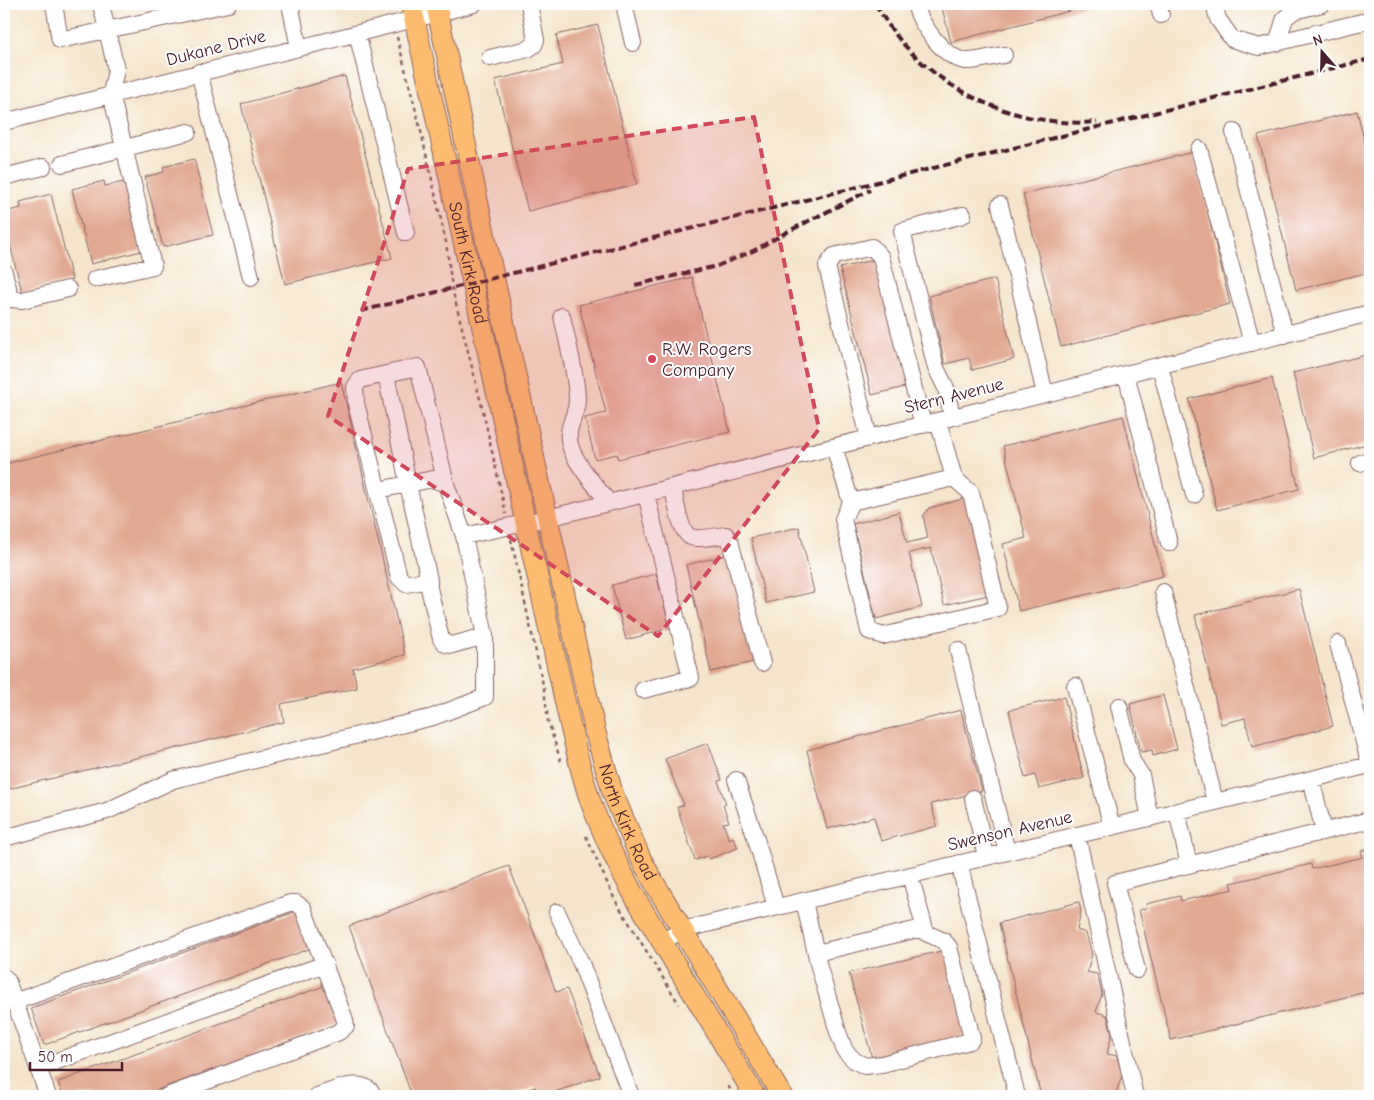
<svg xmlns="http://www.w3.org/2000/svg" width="1374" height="1100" font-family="'Comic Neue',sans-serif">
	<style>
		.building { fill: #e1a993 }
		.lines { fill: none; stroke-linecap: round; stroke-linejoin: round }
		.minor-casing { stroke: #866463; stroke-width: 18 }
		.major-casing { stroke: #866463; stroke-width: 22 }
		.path { stroke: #866463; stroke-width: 2.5; stroke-dasharray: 4 4; stroke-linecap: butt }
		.minor { stroke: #fff; stroke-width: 16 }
		.major { stroke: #fdbc70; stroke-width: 20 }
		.rail { stroke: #4a1f2b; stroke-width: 4; stroke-dasharray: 8 4; stroke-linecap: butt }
		.marked { fill: #d1495b; fill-opacity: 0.2; stroke: #d1495b; stroke-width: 4; stroke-dasharray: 10 6; stroke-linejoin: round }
		.poi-dot { fill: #d1495b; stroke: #fff; stroke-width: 2 }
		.labels { text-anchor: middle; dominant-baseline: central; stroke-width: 4; stroke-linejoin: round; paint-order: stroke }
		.street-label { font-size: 18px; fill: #4a1f2b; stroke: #fff }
		.poi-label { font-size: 18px; fill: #4a1f2b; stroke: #fff; text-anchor: start }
	</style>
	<rect width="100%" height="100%" fill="#fff"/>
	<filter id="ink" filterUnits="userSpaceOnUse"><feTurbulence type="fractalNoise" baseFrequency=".02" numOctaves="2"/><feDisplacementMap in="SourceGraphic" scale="10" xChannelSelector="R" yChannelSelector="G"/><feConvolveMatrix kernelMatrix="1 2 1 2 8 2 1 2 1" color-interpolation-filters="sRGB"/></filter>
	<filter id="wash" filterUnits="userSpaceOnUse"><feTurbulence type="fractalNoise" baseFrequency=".0096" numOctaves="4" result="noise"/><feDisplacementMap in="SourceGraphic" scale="20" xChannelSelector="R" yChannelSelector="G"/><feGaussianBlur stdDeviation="1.12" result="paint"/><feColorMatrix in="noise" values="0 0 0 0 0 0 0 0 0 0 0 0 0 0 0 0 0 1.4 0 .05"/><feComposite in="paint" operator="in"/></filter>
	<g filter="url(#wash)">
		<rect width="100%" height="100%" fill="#f4e5cc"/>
		<g id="blocks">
			<path class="building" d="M941,4H1096L951,42Z
				M598,25L637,184L528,211L495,80L563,64L556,35Z
				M345,76L392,258L285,284L241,104Z
				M1357,111L1370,164V272L1296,290L1258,136Z
				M1193,152L1230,304L1061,347L1023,194Z
				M194,159L213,235L163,247L145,177L164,172L163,167Z
				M104,181L105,186L124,182L141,251L91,264L72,189Z
				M51,194L72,280L22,292L4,220V212L21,208L20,202Z
				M877,259L909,386L872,395L840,268Z
				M692,277L730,432L618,459L617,454L595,459L585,418L606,413L579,305Z
				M995,279L1014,359L972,370L969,358L945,364L929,296Z
				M1370,354V443L1314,458L1293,373Z
				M1272,378L1299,489L1217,510L1189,399Z
				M341,382L405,655L353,668L357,688L281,704L284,722L4,790V464Z
				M1123,416L1163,576L1019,611L1003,544L1026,538L1003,446Z
				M970,497L993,594L944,605L931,548L909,553L922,607L876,619L853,524L899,512L907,543L928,538L923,516L929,508Z
				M799,527L814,592L766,603L751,538Z
				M730,554L757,661L711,672L686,565Z
				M656,574L670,628L626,640L612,585Z
				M1299,589L1333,726L1252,747L1245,718L1221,724L1195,615Z
				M1163,695L1177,749L1153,756L1152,750L1141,752L1130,704Z
				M1064,697L1084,778L1039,789L1035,775L1025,778L1009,710Z
				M961,710L982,791L931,804L937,826L881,841L874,817L827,829L807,750Z
				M708,743L722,780L718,781L726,804L723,805L729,822L723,823L729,839L733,837L738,848L709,859L707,856L695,860L677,807L684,805L665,759Z
				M1370,849V991L1171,1040L1139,910L1147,908L1146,904L1180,896L1181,901L1233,889L1231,883L1311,864L1312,869L1363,857L1361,851Z
				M509,866L556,992L567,989L600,1076L544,1096H538L535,1087L509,1096H412L349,926Z
				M1079,902L1081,911L1077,930L1086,933L1092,954L1087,972L1097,974L1102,994L1096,1012L1107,1015L1112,1034L1107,1054L1117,1056L1122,1075L1116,1093L1125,1096H1041L999,923Z
				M297,911L312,948L44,1045L31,1008Z
				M945,950L967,1034L872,1058L849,973Z
				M324,986L339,1023L141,1096H63L58,1082Z"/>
		</g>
	</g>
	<g filter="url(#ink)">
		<use href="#blocks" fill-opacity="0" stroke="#866463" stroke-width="1"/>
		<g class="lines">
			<defs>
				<path id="minor" d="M54,4L60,40L228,4
					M290,4L299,48
					M624,4L633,43
					M915,4C920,24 943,57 965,61C975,62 994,56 1004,55
					M1158,4L1161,15
					M1214,4L1218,19L1232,39L1259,47L1370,20
					M357,33L406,233
					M1277,43L1285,18L1294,11L1322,4
					M490,58L528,49L534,45L536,40L529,4
					M199,72L251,277
					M4,122L474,4
					M1234,132L1285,335
					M1199,149L1252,343
					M62,164L188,132
					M4,177L43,167
					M1000,205L1045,394
					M4,272L11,299H4
					M95,279L153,266L111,94L116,69L101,4
					M11,299L22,300L68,289
					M562,316C567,341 577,376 577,400C577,416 565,427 570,445C575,464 597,487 609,503
					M1160,366L1194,495
					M386,374L418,367L446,484
					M1126,374L1169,543
					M952,417L946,388L936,368L902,231L963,215
					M869,438L827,266L834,256L872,247L881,257L923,425
					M834,447L851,502L954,478L938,421
					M1360,463L1370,460
					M673,487C675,498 680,533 691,537C697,540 718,536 726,535L730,541L762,663
					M378,490L408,484L429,580
					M851,502L843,519L869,631L883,636L998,608L971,493L954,478
					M464,536L446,484L433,479L408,484L386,374L360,380L355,387L356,403L399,577L406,584L429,580V588L441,639L446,644L452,645L485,636
					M1163,592L1215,802
					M1338,644L1370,765
					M958,650L1007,852
					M1075,686L1112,827
					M643,690L691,678L646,494
					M1119,706L1132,761L1141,775L1150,818
					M1311,779L1324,831
					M736,780L756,839L776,907
					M973,798L986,857
					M1177,811L1189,865
					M1077,835L1135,1096
					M4,838L107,811L173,780L433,717L485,697V636L464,536L548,518L1370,313
					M959,863L1017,1096
					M804,901L819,967L838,1032L845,1051L855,1061L865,1066L882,1064L966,1042L970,1041L972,1038L949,947L944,941L926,933L910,875
					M557,912L581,963L631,1096
					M662,942L682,930L1370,765
					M816,953L923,928
					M1137,970L1115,883L1370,820
					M4,977L7,980L48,1096
					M14,1002L290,903H296L303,908L345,1020L346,1026L339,1032L167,1096
					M38,1068L325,964
					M317,1096C333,1091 364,1075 374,1096"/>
				<g id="major">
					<path id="s1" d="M411,4L566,706C573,738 580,771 591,803C603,835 618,866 635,897L755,1096"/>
					<path id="s2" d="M436,4L494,278L595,731L613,794L640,857L656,886L782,1096"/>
				</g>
			</defs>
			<use href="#minor" class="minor-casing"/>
			<use href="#major" class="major-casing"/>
			<path class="path" d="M389,4L391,12
				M397,37L420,127L446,242L452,288L483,411L506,514
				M511,539L544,689L548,721L562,765
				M586,836L615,900L679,1004
				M728,1086L735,1096"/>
			<use href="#minor" class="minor"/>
			<use href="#major" class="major"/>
			<path class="rail" d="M876,4C917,83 1010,129 1097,122
				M635,285L717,266L753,251L787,232L870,190
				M361,311L1370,59"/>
		</g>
	</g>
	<path class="marked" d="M754,117L819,429L658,636L328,416L408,169Z"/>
	<circle class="poi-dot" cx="652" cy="359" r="5"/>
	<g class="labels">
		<g class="street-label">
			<text transform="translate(216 48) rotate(-14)">Dukane Drive</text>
			<text stroke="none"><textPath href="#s1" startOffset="265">South Kirk Road</textPath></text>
			<text transform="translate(954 396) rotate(-14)">Stern Avenue</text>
			<text stroke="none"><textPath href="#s2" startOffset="841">North Kirk Road</textPath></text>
			<text transform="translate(1010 831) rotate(-13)">Swenson Avenue</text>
		</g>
		<g class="poi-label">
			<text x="662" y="349">R.W. Rogers<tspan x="662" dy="21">Company</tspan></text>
		</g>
	</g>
	<rect width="1374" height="1100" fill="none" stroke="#fff" stroke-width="20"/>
	<g transform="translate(1322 52) rotate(340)" stroke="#ffffff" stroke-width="4" paint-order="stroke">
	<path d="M0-4L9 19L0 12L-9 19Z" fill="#4a1f2b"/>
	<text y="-8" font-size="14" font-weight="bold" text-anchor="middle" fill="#4a1f2b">N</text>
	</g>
	<path d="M30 1062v8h92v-8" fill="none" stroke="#4a1f2b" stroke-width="2.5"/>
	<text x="38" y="1062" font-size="15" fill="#4a1f2b" stroke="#ffffff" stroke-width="4" paint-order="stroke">50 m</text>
</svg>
